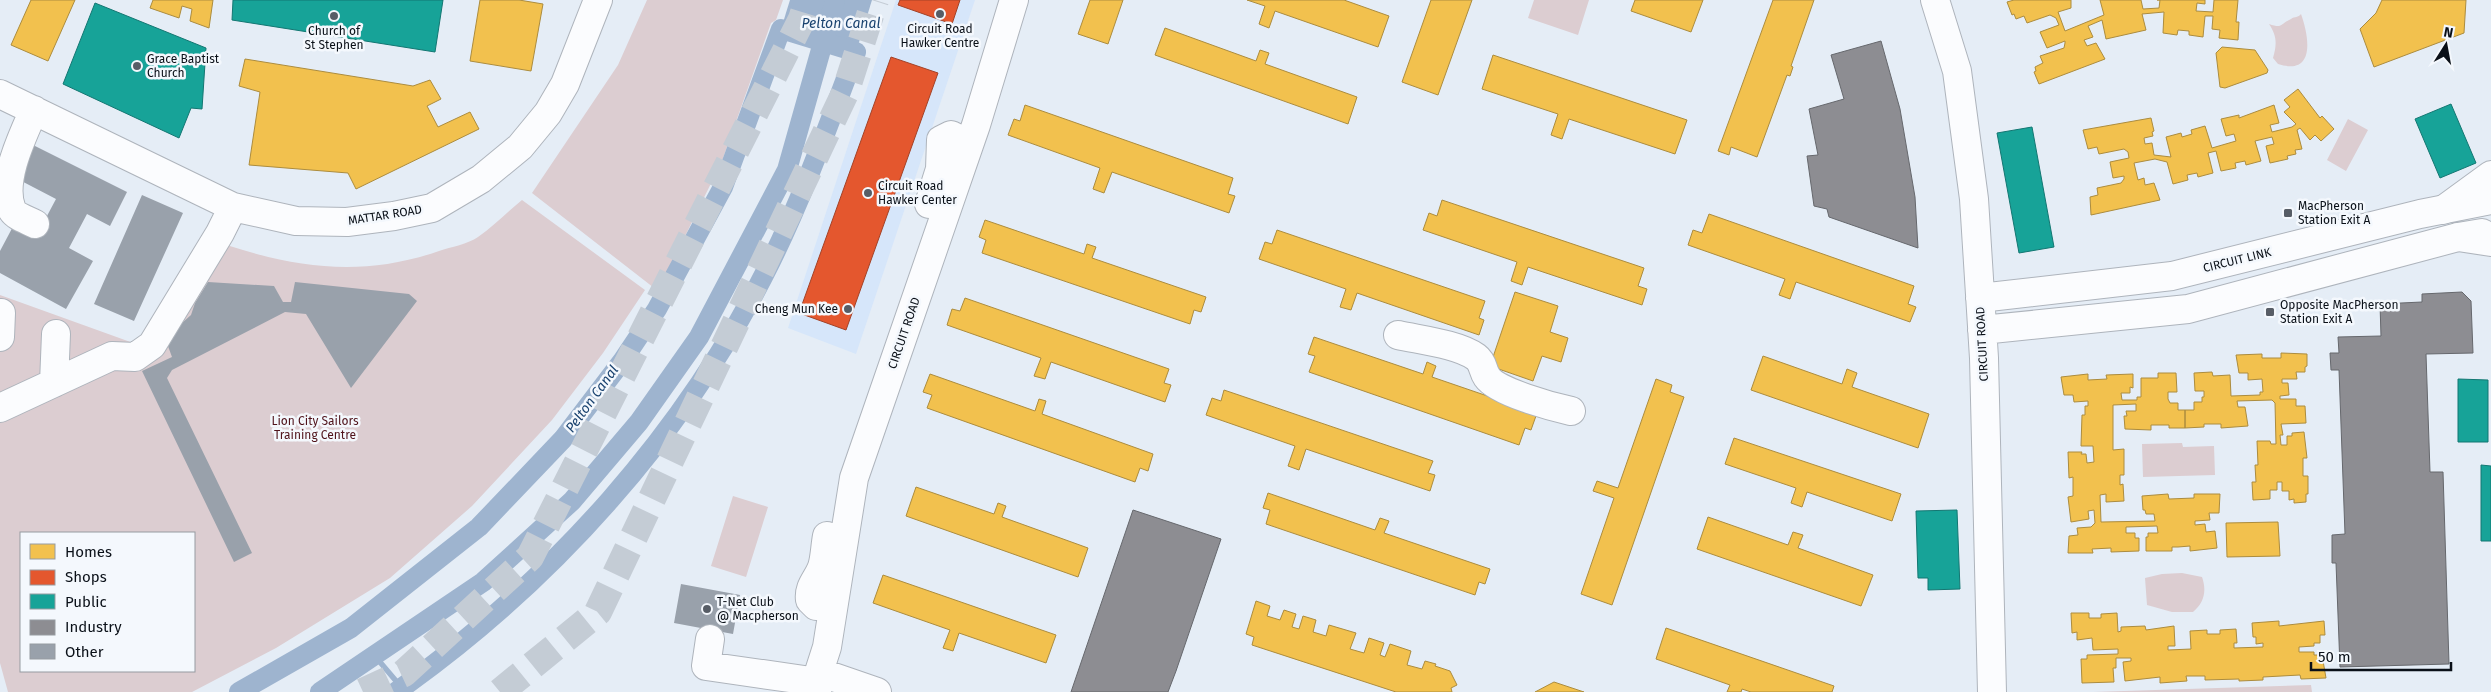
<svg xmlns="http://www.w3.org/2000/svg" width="2491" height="692" font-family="'Fira Sans',sans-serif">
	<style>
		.built { fill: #d6e6fa }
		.green { fill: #dccdd1; fill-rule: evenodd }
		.water { fill: #9eb4cf }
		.homes { fill: #f2c14e; stroke: #ac8c3e }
		.shops { fill: #e4572e; stroke: #a34227 }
		.public { fill: #17a398; stroke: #137772 }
		.industry { fill: #8d8d92; stroke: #66686d }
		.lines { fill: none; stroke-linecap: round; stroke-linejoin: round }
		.stream { stroke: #9eb4cf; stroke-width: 5.5 }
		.canal { stroke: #9eb4cf; stroke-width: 20 }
		.building { fill: #99a1ab }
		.highway-tunnel { stroke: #c4ccd5; stroke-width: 28; stroke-dasharray: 28 14; stroke-linecap: butt }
		.minor-casing { stroke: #aeb4bc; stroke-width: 30 }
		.major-casing { stroke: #aeb4bc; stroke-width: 30 }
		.minor { stroke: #fbfcfe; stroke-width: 28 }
		.major { stroke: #fbfcfe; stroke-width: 28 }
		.poi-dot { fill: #575d66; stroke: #f4f8fd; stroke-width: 2 }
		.labels { text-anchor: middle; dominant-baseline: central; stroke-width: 5; stroke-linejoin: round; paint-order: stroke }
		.poi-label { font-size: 12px; fill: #0a1018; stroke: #f4f8fd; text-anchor: start }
		.street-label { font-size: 12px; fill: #0a1018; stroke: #f4f8fd }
		.park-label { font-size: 12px; fill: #50131b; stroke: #f4f8fd }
		.water-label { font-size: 14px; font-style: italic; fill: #19426f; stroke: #f4f8fd }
	</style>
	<rect width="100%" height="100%" fill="#e5edf6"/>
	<path class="built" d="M896,0H975L856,354L788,328Z"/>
	<path class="green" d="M647,0H783L776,20L771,23L722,161L658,291L532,193L618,65Z
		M1534,0H1589L1578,35L1528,18Z
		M2301,14C2309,36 2316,76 2278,64L2273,58C2277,44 2277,36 2269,24C2283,29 2280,24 2291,19C2295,16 2298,18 2301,14Z
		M2348,119L2368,130L2346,171L2327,160Z
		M522,200L645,290L603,353L552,420L472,506L390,578L276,648L192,692H8L0,663V295L136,344L203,237C285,266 355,280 439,251C451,247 468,244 478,237C494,226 507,212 522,200ZM21,533H194V671H21Z
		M2182,443L2183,447L2214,446L2215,475L2143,477L2142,444Z
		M733,496L768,507L746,577L711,566Z
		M2182,573L2202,577C2207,591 2204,603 2193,612H2172L2147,605L2145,578L2162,574Z
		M2311,685L2312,692H2093Z"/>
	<path class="water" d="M790,0H872L856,52L781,29Z"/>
	<path class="homes" d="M31,0H75L48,61L11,45Z
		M153,0H213L209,28L190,21L192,9L182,6L179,18L150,8Z
		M480,0H519L543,4L531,71L470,61Z
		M1090,0H1123L1108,44L1078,34Z
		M1247,0H1344L1389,16L1378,47L1275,11L1269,28L1259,24L1265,6Z
		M1431,0H1472L1438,95L1402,82Z
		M1635,0H1703L1691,32L1631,11Z
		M1773,0H1814L1791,66L1793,67L1790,76L1787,75L1757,157L1731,147L1729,155L1718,151Z
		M2014,0H2071V8L2058,12L2065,31L2104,15L2100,0H2141L2143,9L2159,8L2160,0H2157H2205V4L2197,3L2196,11L2213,12L2214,0H2238L2236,22H2239L2238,40L2219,38L2220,30L2212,29L2213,16H2205L2203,37L2189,35V31L2178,30L2177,35L2163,33L2164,12L2142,14L2146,30L2106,39L2102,20L2088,26L2093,37L2084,40L2087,46L2096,43L2105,59L2039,84L2034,72L2036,71L2035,67L2043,63L2040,56L2064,48L2065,43V41L2047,48L2040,32L2059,25L2056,18L2050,15L2027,23L2024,16L2016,19L2014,14L2012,15L2007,2Z
		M2382,0H2466L2464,33L2374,67L2360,29L2376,13Z
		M1165,28L1256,61L1260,50L1269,53L1265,64L1357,97L1348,124L1155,55Z
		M2222,47L2255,50L2268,70L2267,73L2225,88L2220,87L2216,53Z
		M1493,55L1687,120L1675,154L1569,119L1562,139L1551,135L1558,114L1482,89Z
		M245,59L413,86L430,80L441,99L427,106L438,127L470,112L479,129L356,189L348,173L249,165L260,92L239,86Z
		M2298,89L2320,118L2322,116L2334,129L2321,141L2315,135L2310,140L2300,128L2297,130L2302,149L2295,150L2296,154L2287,156L2288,159L2270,163L2266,146L2274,144L2272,137L2255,141L2261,161L2246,165L2245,161L2235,163L2236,168L2221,171L2216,151L2208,153L2213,173L2198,177L2197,173L2187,175L2188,180L2173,184L2167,162L2155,159L2134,163L2138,180L2144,178L2145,185L2154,183L2160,200L2091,215L2090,197L2098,195L2097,188L2121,183L2124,179V176L2113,178L2110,162L2129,158L2128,152L2124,149L2099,154L2097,147L2088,149L2083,130L2151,118L2154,131L2152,132L2153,136L2144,138L2145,144L2152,143L2154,155L2171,157L2166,137L2181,133L2182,137L2192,134L2191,130L2205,126L2212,148L2236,141L2234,134L2226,136L2221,119L2239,115V118L2274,105L2279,123L2270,125L2272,132L2292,127L2296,124L2284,112L2290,107L2284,100Z
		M1025,105L1233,178L1228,194L1235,196L1229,213L1112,172L1104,193L1093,189L1100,168L1008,135L1014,119L1020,121Z
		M1442,200L1644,268L1638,286L1647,289L1642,305L1528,267L1522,285L1511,281L1517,262L1423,230L1429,213L1437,216Z
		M1709,214L1914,286L1908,304L1916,307L1910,322L1796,282L1790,299L1779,295L1785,279L1688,245L1693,230L1702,233Z
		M985,220L1084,254L1087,244L1096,247L1092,258L1206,297L1201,312L1194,310L1190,324L982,253L986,240L979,237Z
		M1277,230L1485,301L1479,318L1484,320L1479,335L1357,293L1351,310L1340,307L1346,289L1259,259L1265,242L1272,244Z
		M1515,292L1558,306L1550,332L1568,338L1561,362L1542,356L1533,381L1490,366Z
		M965,298L1169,369L1164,383L1171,385L1165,402L1051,362L1045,379L1034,376L1041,358L947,325L952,309L960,311Z
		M1314,337L1423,374L1427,362L1436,366L1432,377L1537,413L1531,430L1525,428L1519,445L1309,372L1315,356L1308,354Z
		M2281,353L2307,354V366L2305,367V372H2296L2297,379H2282V383H2288L2289,395L2280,396V399H2296V406H2305L2306,423L2281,424L2283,435H2280L2281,445H2287V436H2292V433L2304,432L2307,458H2303V476H2308V494H2306V502L2294,503V499L2289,500V491H2282V482H2277V490H2270V499L2253,500L2252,482H2256L2255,465H2258L2257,441H2270L2271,444H2276L2275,403L2272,400L2237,401L2238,407H2245L2248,426L2221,428V424H2204V427L2185,428V410H2194V402H2202V397H2204V391H2195L2194,373L2212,372L2213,376L2230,375L2231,396L2260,395V392H2263L2262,379L2248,380V373H2239L2236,355L2262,354V358H2281Z
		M1763,356L1842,384L1847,369L1857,373L1852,387L1929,414L1918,448L1751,390Z
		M2158,373H2176L2177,392H2168V399L2170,403H2178V410H2185V428H2169V425H2151V430L2125,429L2124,416H2127L2126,411H2136V404L2113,405V450L2124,449V475H2120V485L2123,484L2124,501L2106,502V494L2100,495L2101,522L2155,521L2154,514H2146L2145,510H2143L2142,496L2168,494L2169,499L2194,498V494H2220L2219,513H2209L2210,520L2195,521V525L2205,524L2206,532L2215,531L2217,548L2190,551V546L2178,547H2172V551H2146V537H2148V533H2158L2157,526L2126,527V533H2135V538H2139V551L2111,552V548L2092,549L2093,553H2068L2069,536L2078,535L2077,528L2091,527L2095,523L2094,510L2088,511L2089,519L2071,522L2068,497L2073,496V477L2069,478L2068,452H2082L2081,454H2086L2087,463L2094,462L2093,446H2081L2082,415H2085V406H2088V401L2074,402L2073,395H2064L2061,377L2088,374V380L2107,379L2106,375L2133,374V388L2130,387V393H2121L2122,400H2137V397H2141V378H2158Z
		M930,374L1035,411L1039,399L1046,401L1042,414L1153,454L1148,471L1140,468L1135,482L927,408L932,395L923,392Z
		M1656,379L1672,385L1670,392L1684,397L1612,605L1581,594L1614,498L1593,491L1597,481L1618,488Z
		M1224,390L1433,461L1428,473L1435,475L1430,491L1306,449L1299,470L1288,466L1295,446L1206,415L1212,398L1221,401Z
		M1734,438L1901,494L1892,521L1807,492L1802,507L1791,503L1796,488L1725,464Z
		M916,487L994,514L998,503L1006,506L1002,517L1088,548L1078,577L906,516Z
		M1268,493L1375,530L1380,518L1389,521L1384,533L1490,569L1485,584L1479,582L1475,595L1266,524L1270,510L1263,508Z
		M1708,517L1788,545L1793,532L1803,535L1798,548L1873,575L1861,606L1697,549Z
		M2278,522L2280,556L2227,557L2226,523Z
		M883,575L1056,635L1046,663L959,633L953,651L943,648L950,630L873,603Z
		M1256,601L1270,606L1267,616L1280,620L1284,610L1296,614L1292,627L1299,629L1303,616L1316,620L1313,632L1326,636L1329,625L1356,633L1350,649L1364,653L1369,638L1384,643L1380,655L1385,657L1390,644L1411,651L1407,665L1422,669L1425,661L1436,664L1435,666L1450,671L1457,685L1451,688L1452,692H1396L1252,645L1254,637L1246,634Z
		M2071,613H2089V618H2101V614L2117,613L2118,632L2121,631V627L2145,626L2146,630L2174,626L2175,646H2168V650L2191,649L2190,631L2207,630V634H2220V630L2236,629L2237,643H2234V648L2263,647V643L2256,644V637H2253L2252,623L2279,621V626L2324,621L2325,635H2320V643H2314V646L2299,647V652H2314V655H2322L2326,678L2301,679L2300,675L2263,677V680L2239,681V679L2205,680V676H2186L2187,681L2160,683V677L2125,681L2123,662L2131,661V658H2116V668H2113L2114,682L2082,683L2081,659H2087V655L2118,654V649L2093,650L2092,638L2077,640V632L2072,633Z
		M1666,628L1834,686L1832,692H1751L1742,689L1741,692H1727L1730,685L1656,659Z
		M1554,682L1584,692H1535Z"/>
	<path class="shops" d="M900,0H960L952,24L898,5Z
		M891,57L938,73L846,330L799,313Z"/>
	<path class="public" d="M233,0H443L435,52L232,20Z
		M95,3L206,48L202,109L191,108L179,138L63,84Z
		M2451,104L2476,163L2440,178L2415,119Z
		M2032,127L2054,247L2019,253L1997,133Z
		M2458,379L2488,380V442H2458Z
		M2481,465L2491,466V541H2481Z
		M1957,510L1960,589L1928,590V578H1918L1916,511Z"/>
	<path class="industry" d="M1881,41L1900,109L1915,197L1918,248L1829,217L1827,209L1814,206L1807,156L1818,155L1809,109L1844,99L1831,55Z
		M2462,292L2471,301L2473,353L2426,354L2430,472H2443L2449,664L2340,667L2336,563H2332V535L2345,534L2339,370H2331L2330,353H2339L2338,337L2381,336L2380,304L2422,302V294Z
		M1133,510L1221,539L1176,671L1168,692H1071Z"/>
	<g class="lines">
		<path class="stream" d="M374,655L402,688"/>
		<path class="canal" d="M239,692L351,628L479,527L563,439L623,360L657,309L723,187L781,29L856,52C829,123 804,194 771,261C686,433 552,582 396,692
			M320,692L483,582L572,501L639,422L699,337L787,170L835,0"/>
	</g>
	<path class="building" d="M25,141L127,192L110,226L87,214L69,248L93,261L66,309L0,273V251L17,219L39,231L56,199L8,174Z
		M142,195L183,213L134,321L94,304Z
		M208,282L274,286L283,302H291L295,282L409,294L417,301L351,388L306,314L285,312L172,370L167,378L252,553L234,562L142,371L172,357L165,338L191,315L195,303Z
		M681,584L740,595L733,634L674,623Z"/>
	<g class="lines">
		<path class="highway-tunnel" d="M363,692L404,673L530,557L802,19L808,0
			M500,692L598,612L845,93L875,0"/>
		<defs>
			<path id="minor" d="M1935,0L1957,71L1974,199L1984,358L1992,692
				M0,94L233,207L296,221L347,222L394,216L432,208L481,179L520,147L548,113L565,84L598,0
				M34,110C22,137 0,182 12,210C16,217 28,220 35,224
				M929,204L940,169L941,140L951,135L957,138L966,152
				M1980,298L2172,276L2420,214L2491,200
				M1982,330L2188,309L2458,237L2482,233
				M1398,335C1420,340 1458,344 1476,357C1484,363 1482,370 1487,377C1497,392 1553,407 1571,411
				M0,337L1,313
				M54,383L56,334
				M0,408L112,356L135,357L152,345L220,233L233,207
				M827,536C825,546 825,558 822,567C818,579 808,586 810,600L816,606H828L833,603
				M710,639L706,666L818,682
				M819,672L877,692
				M817,692L819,672L827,647L854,478L976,125L1014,0"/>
			<path id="major" d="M2443,210L2491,175
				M2458,237L2491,242"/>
		</defs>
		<use href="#minor" class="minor-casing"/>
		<use href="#major" class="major-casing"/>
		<use href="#minor" class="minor"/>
		<use href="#major" class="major"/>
	</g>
	<g class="poi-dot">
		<circle cx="940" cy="14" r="5"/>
		<circle cx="334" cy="16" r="5"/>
		<circle cx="137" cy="66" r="5"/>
		<circle cx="868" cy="193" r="5"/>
		<rect x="2283" y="208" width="10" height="10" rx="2.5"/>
		<circle cx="848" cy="309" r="5"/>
		<rect x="2265" y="307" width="10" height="10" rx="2.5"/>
		<circle cx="707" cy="609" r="5"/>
	</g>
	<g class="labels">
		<g class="poi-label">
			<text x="940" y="29" text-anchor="middle">Circuit Road<tspan x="940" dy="14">Hawker Centre</tspan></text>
			<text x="334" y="31" text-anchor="middle">Church of<tspan x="334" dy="14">St Stephen</tspan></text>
			<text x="147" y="59">Grace Baptist<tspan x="147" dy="14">Church</tspan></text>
			<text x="878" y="186">Circuit Road<tspan x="878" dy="14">Hawker Center</tspan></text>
			<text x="2298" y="206">MacPherson<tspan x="2298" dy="14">Station Exit A</tspan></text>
			<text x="2280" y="305">Opposite MacPherson<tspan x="2280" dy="14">Station Exit A</tspan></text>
			<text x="838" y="309" text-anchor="end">Cheng Mun Kee</text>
			<text x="717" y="602">T-Net Club<tspan x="717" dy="14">@ Macpherson</tspan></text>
		</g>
		<g class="street-label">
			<text transform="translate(385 215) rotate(-9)">MATTAR ROAD</text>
			<text transform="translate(2237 260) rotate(-14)">CIRCUIT LINK</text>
			<text transform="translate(904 333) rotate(-71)">CIRCUIT ROAD</text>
			<text transform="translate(1982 344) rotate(-93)">CIRCUIT ROAD</text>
		</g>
		<g class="park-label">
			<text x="315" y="421">Lion City Sailors<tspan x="315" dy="14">Training Centre</tspan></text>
		</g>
		<g class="water-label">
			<text x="841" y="23">Pelton Canal</text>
			<text transform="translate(592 399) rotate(-54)">Pelton Canal</text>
		</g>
	</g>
	<rect x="20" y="532" width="175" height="140" fill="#f4f8fd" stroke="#969ba1"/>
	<rect x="30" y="544" width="25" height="15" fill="#f2c14e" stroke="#969ba1"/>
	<text x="65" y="557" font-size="15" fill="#0a1018">Homes</text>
	<rect x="30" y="570" width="25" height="15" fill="#e4572e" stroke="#969ba1"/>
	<text x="65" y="582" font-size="15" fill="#0a1018">Shops</text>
	<rect x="30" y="594" width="25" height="15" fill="#17a398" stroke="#969ba1"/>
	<text x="65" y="607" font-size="15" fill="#0a1018">Public</text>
	<rect x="30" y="620" width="25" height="15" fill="#8d8d92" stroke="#969ba1"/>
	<text x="65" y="632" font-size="15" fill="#0a1018">Industry</text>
	<rect x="30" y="644" width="25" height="15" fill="#99a1ab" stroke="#969ba1"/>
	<text x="65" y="657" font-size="15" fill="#0a1018">Other</text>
	<g transform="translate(2446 45) rotate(11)" stroke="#f4f8fd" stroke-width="4" paint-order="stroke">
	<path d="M0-4L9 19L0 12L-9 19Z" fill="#0a1018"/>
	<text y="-8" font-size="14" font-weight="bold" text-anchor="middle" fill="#0a1018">N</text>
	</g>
	<path d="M2311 662v8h140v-8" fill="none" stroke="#0a1018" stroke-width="2.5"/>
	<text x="2318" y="662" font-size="15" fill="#0a1018" stroke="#f4f8fd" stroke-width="4" paint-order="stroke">50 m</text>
</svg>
